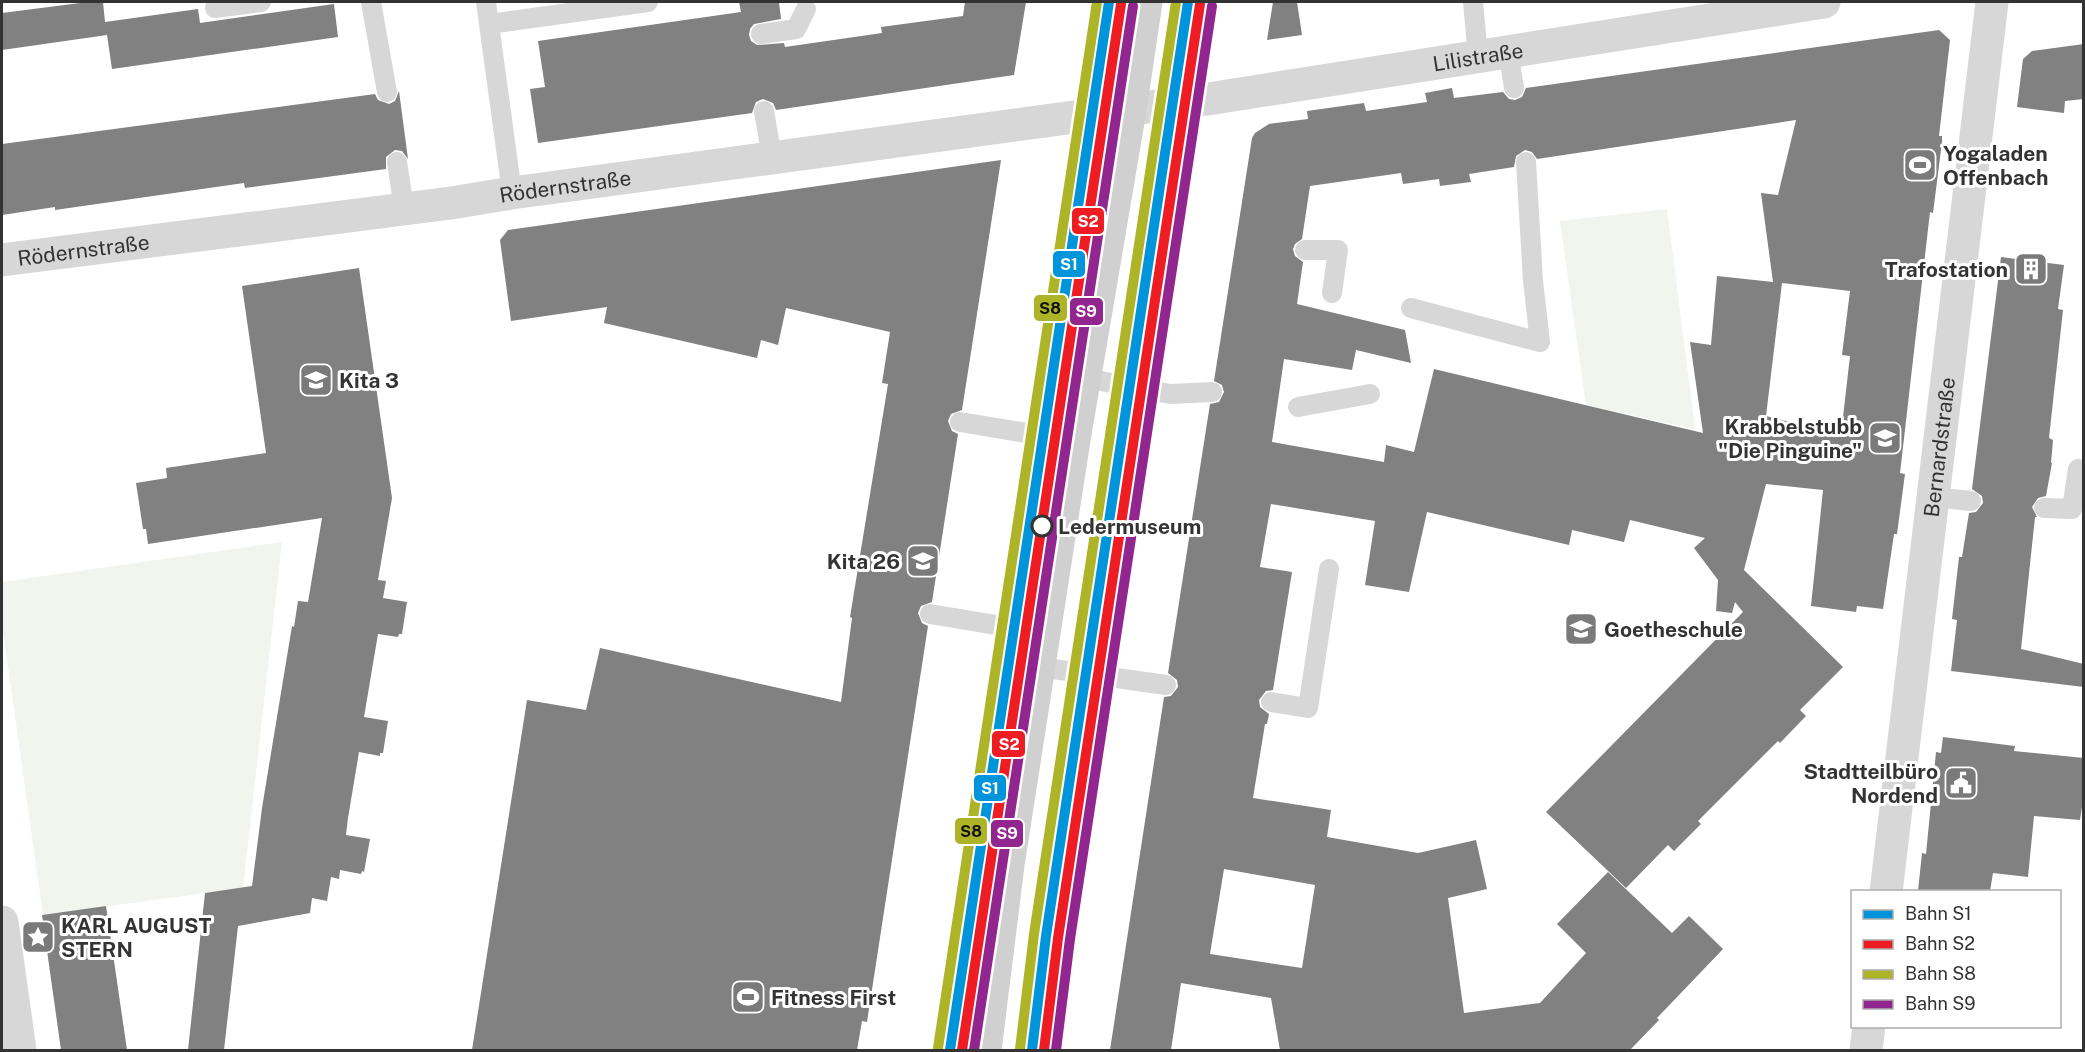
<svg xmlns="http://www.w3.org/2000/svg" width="2085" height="1052" font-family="'Public Sans',sans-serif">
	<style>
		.green { fill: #f1f5ed }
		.building { fill: #818181; fill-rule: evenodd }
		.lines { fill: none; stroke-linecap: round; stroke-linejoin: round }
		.lane { stroke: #d7d7d7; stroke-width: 20 }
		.street { stroke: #d7d7d7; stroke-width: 33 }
		.secondary { stroke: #d0d0d0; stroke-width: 33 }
		.rail-1-casing { stroke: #fff; stroke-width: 15 }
		.rail-2-casing { stroke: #fff; stroke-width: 15 }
		.rail-3-casing { stroke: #fff; stroke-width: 15 }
		.rail-4-casing { stroke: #fff; stroke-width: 15 }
		.rail-1 { stroke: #0095da; stroke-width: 10 }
		.rail-2 { stroke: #ee1c23; stroke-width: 10 }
		.rail-3 { stroke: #aeb427; stroke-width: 10 }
		.rail-4 { stroke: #91268f; stroke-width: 10 }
		.stop-dot { fill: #fff; stroke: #333; stroke-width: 3 }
		.labels { text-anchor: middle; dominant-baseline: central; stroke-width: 6; stroke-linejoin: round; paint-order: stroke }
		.street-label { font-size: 21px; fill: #333; stroke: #fff }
		.poi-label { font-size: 21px; font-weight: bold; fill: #333; stroke: #fff; text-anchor: start }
		.stop-label { font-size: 21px; font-weight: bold; fill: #333; stroke: #fff; text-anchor: start }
		.line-badge { stroke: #fff; stroke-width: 2 }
		.badge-label { font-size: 16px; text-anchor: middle; font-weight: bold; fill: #fff }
		.pale-badge-label { font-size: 16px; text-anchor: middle; font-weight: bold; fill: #111 }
	</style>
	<rect width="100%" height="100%" fill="#fff"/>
	<path class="green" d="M1667,209L1695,429L1586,405L1560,221Z
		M282,542L243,888L43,915L2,624V582Z"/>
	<path class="building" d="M88,2H103L105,22L198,9L200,23L334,4L338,37L112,69L106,28L107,35L2,50V13Z
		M739,2H779L781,19L754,24L750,29L749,35L751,41L757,45L784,43L785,47L882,33L881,27L963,16L965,2H1026L1014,75L776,110L773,103L763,99L756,102L752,113L538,143L530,89L545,87L538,41L741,12Z
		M1273,2H1297L1302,35L1267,40Z
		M1939,30L1950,40L1939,136H1942V142L1933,213L1930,212L1900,473L1905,474L1897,534H1894L1883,609L1857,606L1856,612L1811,606L1823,490L1766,484L1744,570L1843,667L1800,710L1806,716L1780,743L1778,741L1698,821L1701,824L1674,851L1668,845L1626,888L1546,812L1743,612L1735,602L1732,613L1716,611L1718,580L1694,548L1705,538L1630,520L1624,542L1572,530L1569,545L1427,512L1409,592L1365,585L1375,521L1271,504L1260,567L1292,572L1273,690L1266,691L1259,700L1260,707L1269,714L1267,724H1265L1253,798L1331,810L1327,837L1418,853L1476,840L1487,889L1448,898L1464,1013L1540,1003L1586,953L1557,924L1608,872L1672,933L1689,916L1723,949L1657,1018L1659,1020L1630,1050H1280L1271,998L1181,983L1171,1050H1110L1164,697L1171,696L1178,687L1177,680L1168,673L1210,404L1219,402L1224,392L1222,385L1214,381L1252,138L1255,133L1269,124L1308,119L1307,111L1364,103L1366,111L1427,102L1425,93L1452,88L1454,98L1503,92L1509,99L1515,100L1522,97L1526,88ZM1796,120L1778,195L1761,193L1773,282L1850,291L1842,355L1850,356L1843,417H1840L1837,434L1766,416L1782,283L1717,276L1711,345L1690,342L1703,433L1434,369L1414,452L1386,445L1384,462L1272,442L1284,359L1352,370L1356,350L1411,363L1405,330L1297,304L1303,262L1295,256L1293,249L1295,244L1302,239L1310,186L1401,173L1403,184L1439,179L1440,186L1471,182L1469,174L1514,167L1516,156L1525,150L1532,152L1537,159ZM1224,869L1315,885L1302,968L1210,954Z
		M2084,44V99L2065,101L2064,113L2017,107L2023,59L2032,51Z
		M399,91L408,159L402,151L395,150L386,157V169L245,188L244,183L55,210V207L2,215V144L375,94L378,100L389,104L395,101Z
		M1001,160L962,410L951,414L948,421L952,431L958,434L932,602L921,606L918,613L922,623L928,626L867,1022L862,1021L857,1050H472L527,700L586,710L600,648L841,702L852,618L850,617L888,384L882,383L890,332L786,308L778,345L761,340L757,358L604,323L607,307L511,321L500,240L508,230Z
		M2001,257L2064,265L2058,309L2063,310L2049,438L2053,440L2051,463H2052L2046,496L2038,498L2032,507L2037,517H2035L2021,649L2084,664V687L1951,671L1957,620L1952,619L1959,557H1962L1969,513L1976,512L1983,503L1982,496L1972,489Z
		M359,268L392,498L378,580L386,581L383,598L407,602L402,634H399L398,637L378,634L364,717L388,721L383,753H380V756L359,752L348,818L346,835L370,839L364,872L362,871L361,874L340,870L339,879L331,877L327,901L312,898L310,913L238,926L224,1050H188L205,893L252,886L262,808L292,626L294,627L298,601L308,602L322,518L148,544L146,529H143L136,483L167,478L166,468L266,453L242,286Z
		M1943,737L2015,746L2014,751L2084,758V794L2080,820L2034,816L2028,877L1993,873L1990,891H1918L1922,853L1926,854L1936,752L1941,753Z
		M106,906L127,1050H61L42,915Z"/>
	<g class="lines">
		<path class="lane" d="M371,2L387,92
			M486,2L512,193
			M1473,2L1478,56
			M215,8L261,2
			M489,24L648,2
			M761,34L796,29L806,9
			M1508,50L1514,88
			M764,111L772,158
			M397,162L404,208
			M1305,250H1338L1332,293
			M1411,308L1540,342L1533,281L1526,162
			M1085,378L1170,394L1212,392
			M1298,407L1370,394
			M960,422L1075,441
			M1933,497L1971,501
			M2044,508L2072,509L2078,469
			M930,614L1045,633
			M1039,667L1166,685
			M1271,702L1308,708L1329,569"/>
		<g class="street">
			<path id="s1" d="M2,260L451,203L512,193L1208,99L1824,2"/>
			<path id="s2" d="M1886,892L1992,2"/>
			<path d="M2,922L20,1050"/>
			<path d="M1866,1050L1869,1026"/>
		</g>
		<path class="secondary" d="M985,1050L1008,865L1074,440L1130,110L1146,2"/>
		<defs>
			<path id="rail-1" d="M950,1050L1109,2
				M1032,1050L1046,936L1188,2"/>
			<path id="rail-2" d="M962,1050L1121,4
				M1044,1050L1058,938L1200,4"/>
			<path id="rail-3" d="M938,1048L1097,2
				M1020,1049L1034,934L1176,2"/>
			<path id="rail-4" d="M974,1050L1133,6
				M1056,1050L1070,939L1212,6"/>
		</defs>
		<use href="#rail-1" class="rail-1-casing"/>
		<use href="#rail-2" class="rail-2-casing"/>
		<use href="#rail-3" class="rail-3-casing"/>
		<use href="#rail-4" class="rail-4-casing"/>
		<use href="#rail-1" class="rail-1"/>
		<use href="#rail-2" class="rail-2"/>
		<use href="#rail-3" class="rail-3"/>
		<use href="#rail-4" class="rail-4"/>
	</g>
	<defs>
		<symbol id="stadium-square" viewBox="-11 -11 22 22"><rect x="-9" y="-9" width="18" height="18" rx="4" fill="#7a7a7a" stroke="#fff"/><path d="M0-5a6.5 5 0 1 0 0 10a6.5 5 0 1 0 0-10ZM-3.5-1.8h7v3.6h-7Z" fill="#fff"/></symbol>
		<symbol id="building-square" viewBox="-11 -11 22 22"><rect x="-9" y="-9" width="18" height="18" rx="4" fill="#7a7a7a" stroke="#fff"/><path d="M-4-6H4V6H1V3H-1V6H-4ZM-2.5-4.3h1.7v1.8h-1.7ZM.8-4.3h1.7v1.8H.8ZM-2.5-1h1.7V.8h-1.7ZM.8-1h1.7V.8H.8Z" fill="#fff"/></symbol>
		<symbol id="school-square" viewBox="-11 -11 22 22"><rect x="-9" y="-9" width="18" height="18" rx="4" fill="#7a7a7a" stroke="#fff"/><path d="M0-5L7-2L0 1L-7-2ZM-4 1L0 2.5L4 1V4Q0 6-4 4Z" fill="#fff"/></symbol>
		<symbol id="civic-square" viewBox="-11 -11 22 22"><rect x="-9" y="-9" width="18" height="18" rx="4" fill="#7a7a7a" stroke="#fff"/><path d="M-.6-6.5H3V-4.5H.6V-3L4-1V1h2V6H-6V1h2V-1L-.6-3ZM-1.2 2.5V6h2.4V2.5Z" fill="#fff"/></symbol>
		<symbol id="sight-square" viewBox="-11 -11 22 22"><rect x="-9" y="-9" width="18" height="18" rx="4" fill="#7a7a7a" stroke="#fff"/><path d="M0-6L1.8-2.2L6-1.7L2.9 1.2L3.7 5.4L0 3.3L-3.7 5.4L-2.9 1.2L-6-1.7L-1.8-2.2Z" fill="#fff"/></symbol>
	</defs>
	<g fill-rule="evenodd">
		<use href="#stadium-square" x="1901" y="146" width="38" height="38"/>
		<use href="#building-square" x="2012" y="250" width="38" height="38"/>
		<use href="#school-square" x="297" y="361" width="38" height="38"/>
		<use href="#school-square" x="1866" y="419" width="38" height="38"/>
		<use href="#school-square" x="904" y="542" width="38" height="38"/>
		<use href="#school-square" x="1562" y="610" width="38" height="38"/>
		<use href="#civic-square" x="1942" y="764" width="38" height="38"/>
		<use href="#sight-square" x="19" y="918" width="38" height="38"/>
		<use href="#stadium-square" x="729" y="978" width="38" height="38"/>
	</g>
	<circle class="stop-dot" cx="1042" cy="526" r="10"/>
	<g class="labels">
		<g class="street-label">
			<text stroke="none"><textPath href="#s1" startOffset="1490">Lilistraße</textPath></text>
			<text stroke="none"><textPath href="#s1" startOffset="568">Rödernstraße</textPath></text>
			<text stroke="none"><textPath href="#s1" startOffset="82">Rödernstraße</textPath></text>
			<text stroke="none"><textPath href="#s2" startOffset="448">Bernardstraße</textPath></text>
		</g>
		<g class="poi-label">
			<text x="1943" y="153">Yogaladen<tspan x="1943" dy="24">Offenbach</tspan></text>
			<text x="2008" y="269" text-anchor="end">Trafostation</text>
			<text x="339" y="380">Kita 3</text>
			<text x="1862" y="426" text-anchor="end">Krabbelstubb<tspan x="1862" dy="24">"Die Pinguine"</tspan></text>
			<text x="900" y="561" text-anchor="end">Kita 26</text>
			<text x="1604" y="629">Goetheschule</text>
			<text x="1938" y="771" text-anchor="end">Stadtteilbüro<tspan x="1938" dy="24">Nordend</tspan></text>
			<text x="61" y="925">KARL AUGUST<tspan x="61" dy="24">STERN</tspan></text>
			<text x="771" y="997">Fitness First</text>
		</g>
		<g class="stop-label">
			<text x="1058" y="526">Ledermuseum</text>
		</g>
	</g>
	<g class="line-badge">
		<rect x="1071" y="207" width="34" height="28" rx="6" fill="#ee1c23"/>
		<rect x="1052" y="250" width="34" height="28" rx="6" fill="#0095da"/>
		<rect x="1033" y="294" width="35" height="28" rx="6" fill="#aeb427"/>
		<rect x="1069" y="297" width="35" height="29" rx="6" fill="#91268f"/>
		<rect x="991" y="730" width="35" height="28" rx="6" fill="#ee1c23"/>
		<rect x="973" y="774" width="34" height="28" rx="6" fill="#0095da"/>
		<rect x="954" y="817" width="34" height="28" rx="6" fill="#aeb427"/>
		<rect x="990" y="819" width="34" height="29" rx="6" fill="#91268f"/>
	</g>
	<g class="badge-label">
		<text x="1088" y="227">S2</text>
		<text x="1069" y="270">S1</text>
		<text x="1086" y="317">S9</text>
		<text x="1009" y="750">S2</text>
		<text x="990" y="794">S1</text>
		<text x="1007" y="839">S9</text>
	</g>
	<g class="pale-badge-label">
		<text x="1050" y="314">S8</text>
		<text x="971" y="837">S8</text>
	</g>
	<rect width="2085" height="1052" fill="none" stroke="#333333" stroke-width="6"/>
	<rect x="1851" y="890" width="210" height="138" fill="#ffffff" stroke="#adadad" stroke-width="1.5"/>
	<rect x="1863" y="910" width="30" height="9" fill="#0095da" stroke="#adadad" stroke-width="1.5"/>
	<text x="1905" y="920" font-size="18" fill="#333333">Bahn S1</text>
	<rect x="1863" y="940" width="30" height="9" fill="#ee1c23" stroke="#adadad" stroke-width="1.5"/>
	<text x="1905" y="950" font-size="18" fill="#333333">Bahn S2</text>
	<rect x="1863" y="970" width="30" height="9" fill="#aeb427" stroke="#adadad" stroke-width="1.5"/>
	<text x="1905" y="980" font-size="18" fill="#333333">Bahn S8</text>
	<rect x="1863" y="1000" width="30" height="9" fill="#91268f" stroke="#adadad" stroke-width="1.5"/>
	<text x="1905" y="1010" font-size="18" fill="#333333">Bahn S9</text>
</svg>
